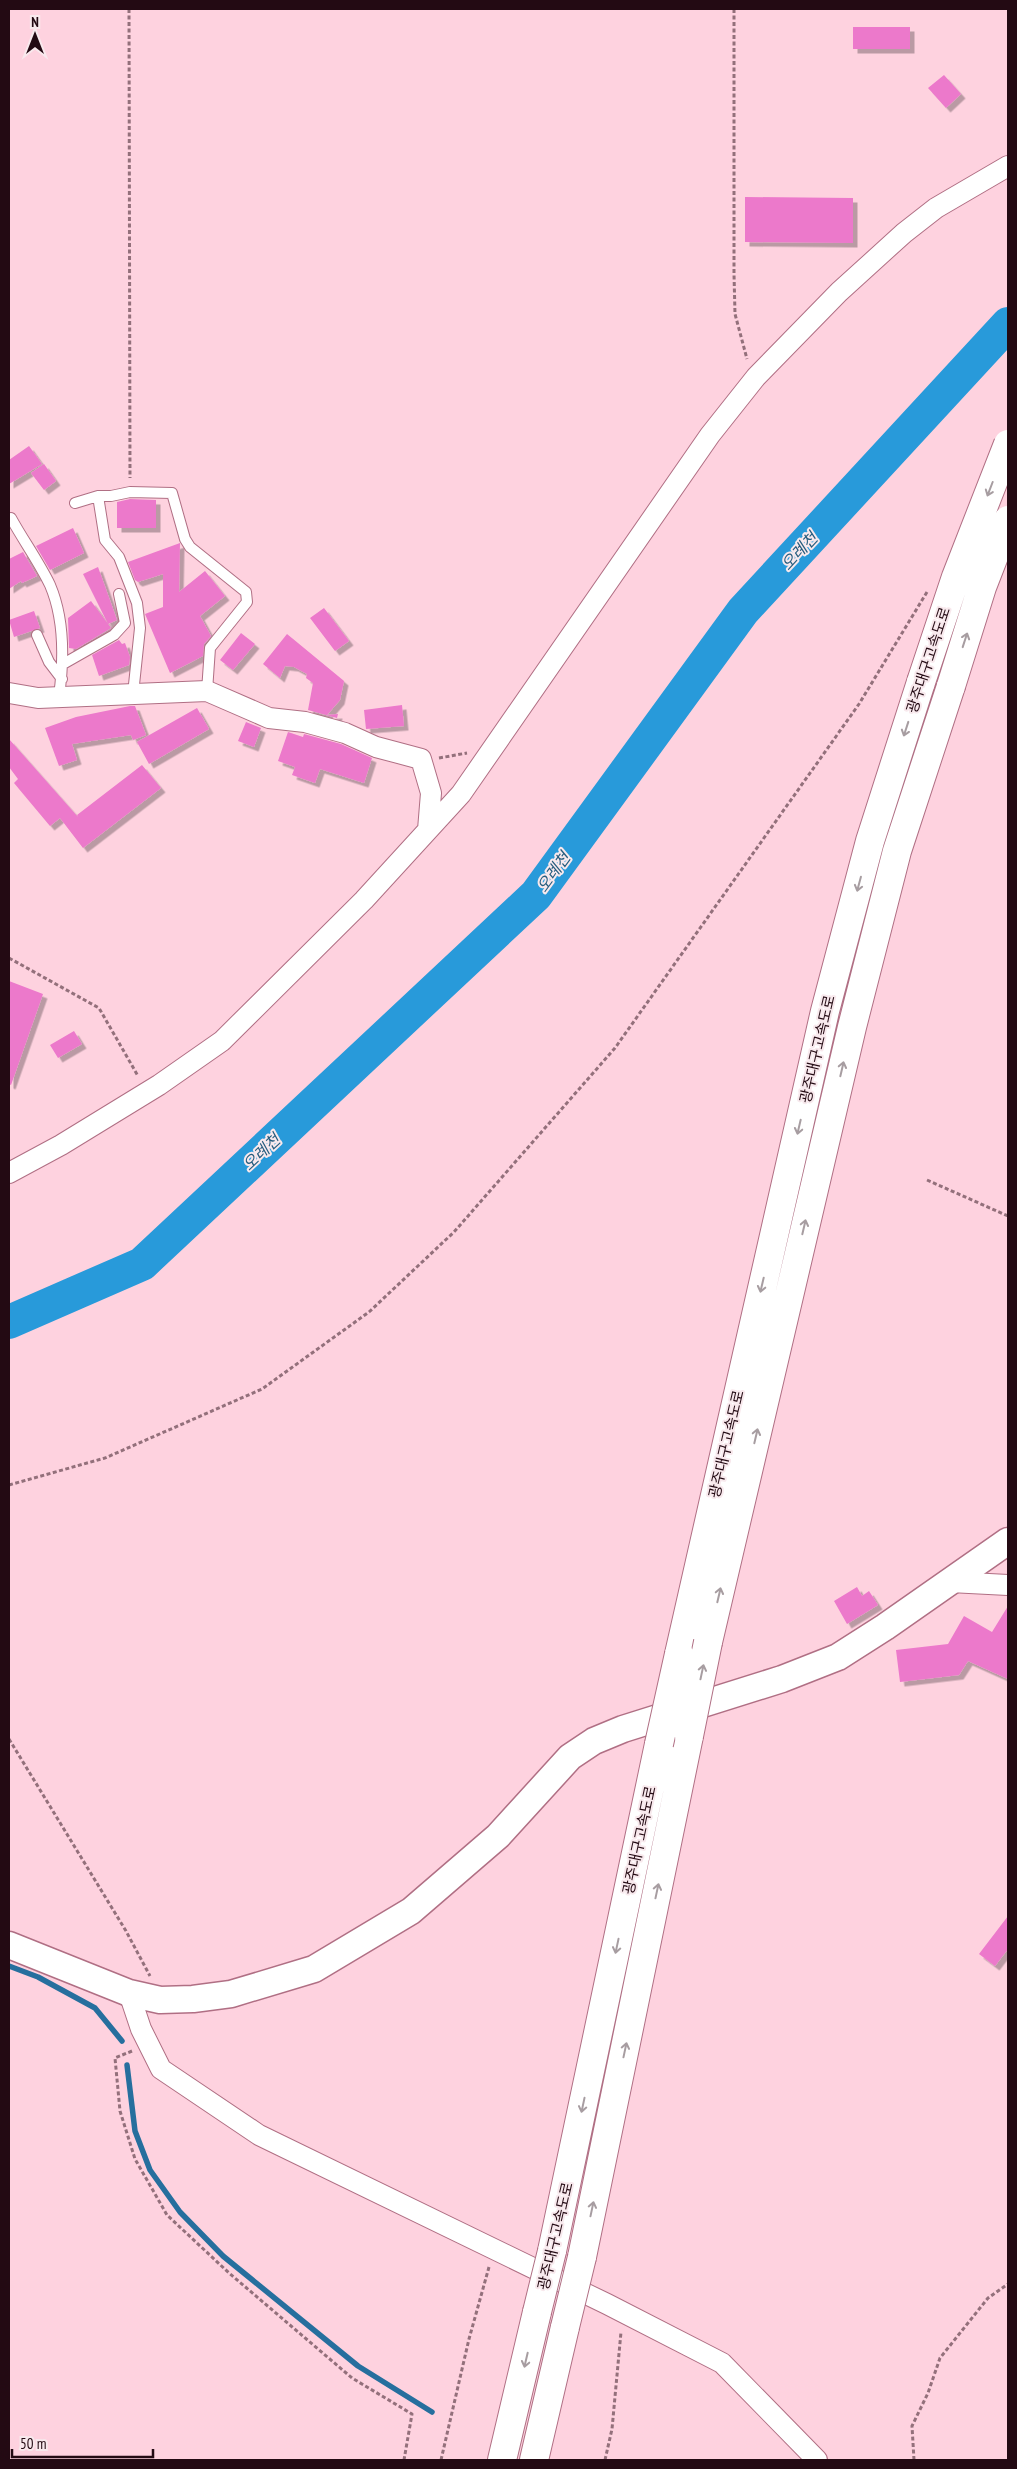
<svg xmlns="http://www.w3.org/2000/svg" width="1017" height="2469" font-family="'PT Sans Narrow','Noto Sans KR',sans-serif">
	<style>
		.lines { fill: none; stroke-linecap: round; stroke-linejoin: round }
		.stream { stroke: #266f9e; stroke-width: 5.5 }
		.river { stroke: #289ada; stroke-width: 34 }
		.building { fill: #ec79cb; filter: url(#shadow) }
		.service-casing { stroke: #b06f84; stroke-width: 12 }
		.minor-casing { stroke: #b06f84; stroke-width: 22 }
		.tertiary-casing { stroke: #b06f84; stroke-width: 29 }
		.motorway-casing { stroke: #b06f84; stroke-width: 30 }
		.path { stroke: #93707b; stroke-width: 3; stroke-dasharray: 4 2.5; stroke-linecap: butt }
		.service { stroke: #fff; stroke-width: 10 }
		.minor { stroke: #fff; stroke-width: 20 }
		.tertiary { stroke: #fff; stroke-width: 26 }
		.motorway { stroke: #fff; stroke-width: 28 }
		.motorway-bridge-casing { stroke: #b06f84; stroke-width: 30; stroke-linecap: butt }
		.motorway-bridge { stroke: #fff; stroke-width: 28 }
		.oneway { stroke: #a79da1 }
		.labels { text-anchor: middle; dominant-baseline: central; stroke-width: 4; stroke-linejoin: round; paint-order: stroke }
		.street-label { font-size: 15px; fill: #230a13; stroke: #f8e9ed }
		.water-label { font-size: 16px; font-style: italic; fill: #255c7e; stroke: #f8e9ed }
	</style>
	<defs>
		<filter id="shadow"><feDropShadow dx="4.5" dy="4.5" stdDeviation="0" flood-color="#0004"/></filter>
	</defs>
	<rect width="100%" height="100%" fill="#fed2df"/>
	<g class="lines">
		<path class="stream" d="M9,1966L38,1977L95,2008L122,2041
			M127,2065L135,2131L150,2170L180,2212L223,2256L358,2366L432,2412"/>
		<path class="river" d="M9,1322L142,1264L536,895L743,611L1008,324"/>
	</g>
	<path class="building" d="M853,27H910V49H853Z
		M944,75L961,94L946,108L928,88Z
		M745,197L853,198V243L745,242Z
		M29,446L42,464L9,484V460Z
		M44,464L56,481L44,490L31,473Z
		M130,499L156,500V528H117V502Z
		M73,528L84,553L50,570L36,546Z
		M180,543L179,592L205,571L225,596L200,616L211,636L204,644L203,656L170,673L145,614L163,607V574L138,582L135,580L128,562Z
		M23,552L37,576L22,583L21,581L9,589V559Z
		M98,567L117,620L108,624L83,574Z
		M91,601L111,628L76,649L69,648L68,618Z
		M324,608L349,641L335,651L310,618Z
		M34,611L40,628L14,637L9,620Z
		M241,633L255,644L233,670L220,660Z
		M287,634L344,681L340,700L327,715L338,714L337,718L308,710L313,683L306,678L307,674L294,667L285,666L280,678L263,664Z
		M119,640L122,644L125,643L130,657L129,665L99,676L92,655Z
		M402,705L404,726L366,729L364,710Z
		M130,706H135L146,735L133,740L131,735L72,744L77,760L59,766L45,728L76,717Z
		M197,708L209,729L149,764L137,742Z
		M246,722L261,728L254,747L238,741Z
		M288,732L303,737L304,734L341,744L372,758L364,783L320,769L315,783L292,775L295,767L278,761Z
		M9,739L78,817L77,815L142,765L161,788L83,848L60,818L50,826L14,783L18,779L9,767Z
		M9,981L43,994L11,1085L9,1084Z
		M74,1031L82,1044L58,1058L50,1045Z
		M857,1587L862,1596L869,1591L878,1605L847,1624L834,1601Z
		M1008,1606V1679L968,1661L959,1675L900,1682L896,1650L948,1644L964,1616L992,1632Z
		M1008,1916V1949L995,1966L979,1954Z"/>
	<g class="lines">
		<defs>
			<path id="service" d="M98,496L105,540L119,557L137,603L140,628L133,694
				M75,503L98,496H111L130,492L172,493L185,539L190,547L246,592L247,602L210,648L207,691
				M11,518C23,540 39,562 50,585C65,620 64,660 59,696
				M37,635L49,662L62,679
				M63,664L114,635L125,623L119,594"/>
			<path id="minor" d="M9,693L38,698L207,691L269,718L305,722L345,733L376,747L421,759L431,793L428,830
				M9,1173L61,1145L159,1085L222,1041L364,900L461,794L710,435L756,377L839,292L904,233L936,208L1008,166
				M950,1582L1008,1585
				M129,1993L141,2029L161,2069L259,2135L607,2304L722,2363L817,2460"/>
			<path id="tertiary" d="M9,1945L129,1993L160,2000L193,1999L231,1994L314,1969L411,1911L498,1836L570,1757L594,1741L623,1729L782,1679L838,1657L885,1627L1008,1541"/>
			<path id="motorway" d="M708,1642L852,1027L897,851L951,686
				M679,1654L825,1011L870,841L921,682
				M552,2251L659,1744
				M582,2257L689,1736
				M502,2460L537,2312
				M534,2460L565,2327"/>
		</defs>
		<use href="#service" class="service-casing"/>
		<use href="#minor" class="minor-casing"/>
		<use href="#tertiary" class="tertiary-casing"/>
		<use href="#motorway" class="motorway-casing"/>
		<path class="path" d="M129,9L130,478
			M734,9V274L735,314L747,359
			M439,758L467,753
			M9,958L99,1008L138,1076
			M927,1180L1008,1216
			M9,1485L105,1458L262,1389L369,1312L454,1232L615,1048L859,704L927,592
			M9,1739L126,1931L150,1976
			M132,2051L115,2058L120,2111L135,2159L167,2215L229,2273L352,2378L412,2414L404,2460
			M441,2460L469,2339L489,2267
			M605,2460L612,2429L621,2332
			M914,2460L912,2426L928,2393L940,2358L988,2298L1008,2284"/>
		<use href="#service" class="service"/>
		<use href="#minor" class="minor"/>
		<use href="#tertiary" class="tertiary"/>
		<use href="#motorway" class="motorway"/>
		<defs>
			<path id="motorway-bridge" d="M921,682L956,577L1008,444
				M951,686L982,587L1008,520
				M689,1736L708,1642
				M659,1744L679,1654
				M537,2312L552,2251
				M565,2327L582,2257"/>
		</defs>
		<use href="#motorway-bridge" class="motorway-bridge-casing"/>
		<use href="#motorway-bridge" class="motorway-bridge"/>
	</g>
	<defs><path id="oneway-shaft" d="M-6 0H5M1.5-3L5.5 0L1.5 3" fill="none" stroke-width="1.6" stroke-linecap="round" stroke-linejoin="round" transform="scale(1.25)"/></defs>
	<g class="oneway">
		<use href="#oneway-shaft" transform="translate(990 489) rotate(111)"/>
		<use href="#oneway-shaft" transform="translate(965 640) rotate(-72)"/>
		<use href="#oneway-shaft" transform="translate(906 729) rotate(108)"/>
		<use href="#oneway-shaft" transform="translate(859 884) rotate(105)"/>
		<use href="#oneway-shaft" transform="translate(842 1069) rotate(-77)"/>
		<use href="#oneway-shaft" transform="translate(799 1127) rotate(103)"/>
		<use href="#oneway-shaft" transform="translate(804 1227) rotate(-77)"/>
		<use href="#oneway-shaft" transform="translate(762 1285) rotate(103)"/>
		<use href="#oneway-shaft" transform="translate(756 1436) rotate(-77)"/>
		<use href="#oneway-shaft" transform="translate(719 1595) rotate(-77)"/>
		<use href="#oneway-shaft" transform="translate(702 1672) rotate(-78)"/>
		<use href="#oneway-shaft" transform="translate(657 1891) rotate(-78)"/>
		<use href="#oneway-shaft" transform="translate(617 1946) rotate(102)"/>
		<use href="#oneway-shaft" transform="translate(625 2050) rotate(-78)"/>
		<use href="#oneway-shaft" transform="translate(583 2105) rotate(102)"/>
		<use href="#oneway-shaft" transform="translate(592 2209) rotate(-78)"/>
		<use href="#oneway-shaft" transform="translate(526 2360) rotate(103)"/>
	</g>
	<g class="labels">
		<g class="street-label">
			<text transform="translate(928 660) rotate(-72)">광주대구고속도로</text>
			<text transform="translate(817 1049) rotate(-77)">광주대구고속도로</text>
			<text transform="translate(726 1444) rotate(-77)">광주대구고속도로</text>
			<text transform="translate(639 1840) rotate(-78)">광주대구고속도로</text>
			<text transform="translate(555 2236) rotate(-77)">광주대구고속도로</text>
		</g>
		<g class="water-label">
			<text transform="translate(799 551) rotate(-47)">오례천</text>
			<text transform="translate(553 872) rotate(-54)">오례천</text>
			<text transform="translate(261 1152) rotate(-43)">오례천</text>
		</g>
	</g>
	<rect width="1017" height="2469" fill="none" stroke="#230a13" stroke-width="20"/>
	<g transform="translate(35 35)" stroke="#f8e9ed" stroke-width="4" paint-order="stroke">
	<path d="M0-4L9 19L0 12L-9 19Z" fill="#230a13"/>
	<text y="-8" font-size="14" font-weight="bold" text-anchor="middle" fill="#230a13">N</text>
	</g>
	<path d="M12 2449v8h141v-8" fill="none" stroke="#230a13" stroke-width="2.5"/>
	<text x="20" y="2449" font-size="15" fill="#230a13" stroke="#f8e9ed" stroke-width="4" paint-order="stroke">50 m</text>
</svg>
